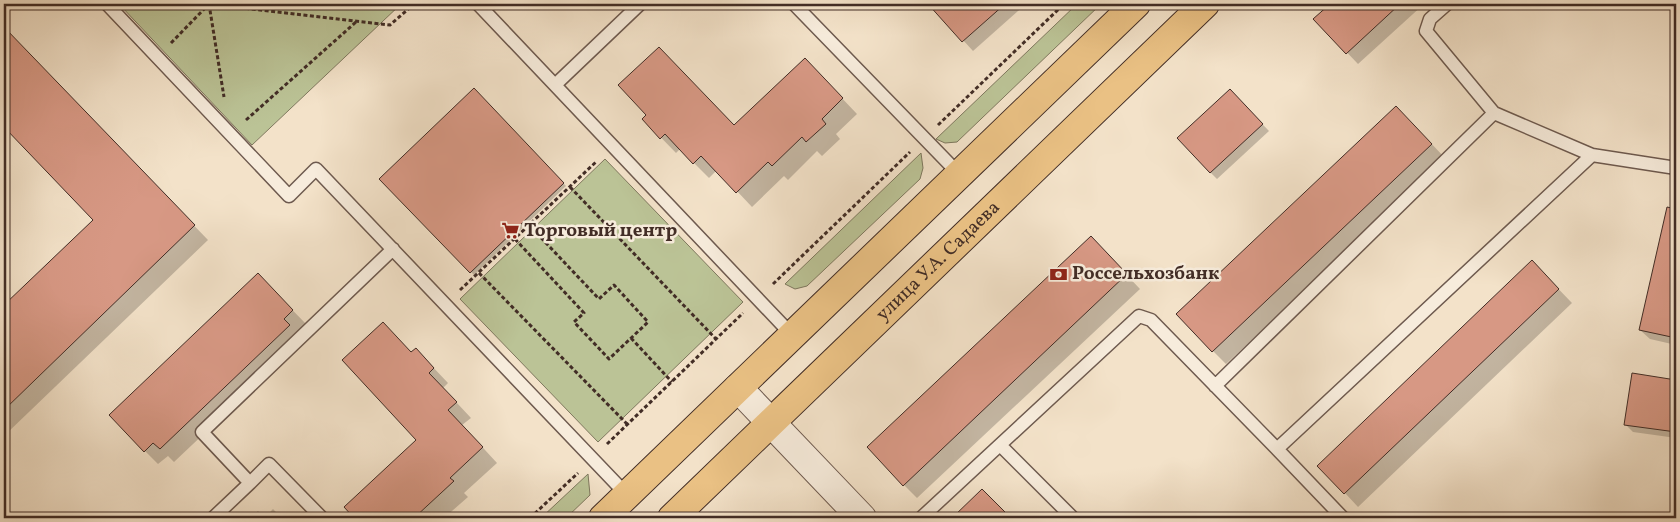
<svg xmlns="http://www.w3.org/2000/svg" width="1680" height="522" font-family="Vollkorn,serif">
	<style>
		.green { fill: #bbc396; stroke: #7e785e }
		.shadow { fill: #0003 }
		.building { fill: #d79884; stroke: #422d26 }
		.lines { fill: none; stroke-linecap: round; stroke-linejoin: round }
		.service-casing { stroke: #6e5a4f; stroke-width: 15 }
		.tertiary-casing { stroke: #6e5a4f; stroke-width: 30 }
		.primary-casing { stroke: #422d26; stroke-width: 30 }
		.path { stroke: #422d26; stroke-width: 3; stroke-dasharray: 4 2.5; stroke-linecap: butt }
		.service { stroke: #f7ecdc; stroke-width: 12 }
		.tertiary { stroke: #f7ecdc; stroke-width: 28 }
		.primary { stroke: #eac184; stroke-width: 28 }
		.labels { text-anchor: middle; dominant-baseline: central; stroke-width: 5; stroke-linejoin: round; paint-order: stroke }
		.poi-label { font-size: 19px; font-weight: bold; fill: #422d26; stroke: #f7ecdc; text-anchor: start }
		.street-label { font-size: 19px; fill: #422d26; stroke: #f7ecdc }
	</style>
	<rect width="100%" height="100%" fill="#f3e2c9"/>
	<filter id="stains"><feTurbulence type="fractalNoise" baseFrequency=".004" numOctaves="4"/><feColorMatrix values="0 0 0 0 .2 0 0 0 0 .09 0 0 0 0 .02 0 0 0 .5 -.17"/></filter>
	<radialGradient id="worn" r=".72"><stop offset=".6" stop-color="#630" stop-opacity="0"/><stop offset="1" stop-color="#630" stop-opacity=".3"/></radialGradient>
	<path class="green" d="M119,4H401L252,145Z
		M1077,4H1101L957,142L945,143L936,139Z
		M921,153L923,168L920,179L807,286L795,289L785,284Z
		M605,159L743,302L598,442L460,299Z
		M588,474L590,495L566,518H541Z"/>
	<path class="shadow" d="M930,4H1026L973,51Z
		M1332,4H1424L1358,64L1315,19Z
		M4,28L208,240L4,436V307L94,220L4,125Z
		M819,74L857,114L836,134L840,139L822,156L817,151L788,180L784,176L752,207L717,170L709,178L680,149L676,153L643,119L734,127Z
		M474,90L566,186L474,275L381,179Z
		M1230,91L1269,131L1217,179L1210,172Z
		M1410,121L1445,158L1226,364L1213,351Z
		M1662,233L1676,236V345L1650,339L1640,330Z
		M1104,251L1140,289L917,498L904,485Z
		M1546,276L1572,303L1358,507L1345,493Z
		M271,288L306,324L296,333L303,340L174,462L168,456L158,464L145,451Z
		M411,353L430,364L448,383L443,388L471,418L462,425L497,463L464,493L468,497L444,518H356L345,507L418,440Z
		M1633,375L1676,381V438L1633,432L1626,425Z
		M982,490L1009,518H954Z
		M273,509L282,518H250L258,511L264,518Z"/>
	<path class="building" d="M928,4H1005L962,42Z
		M1330,4H1400L1346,54L1313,19Z
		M4,27L195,225L4,410V305L93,220L4,127Z
		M659,47L734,125L805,58L843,98L822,119L826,124L806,142L802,137L772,166L768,162L736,193L701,156L693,164L665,134L660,139L642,119L646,115L618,85Z
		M474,88L564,183L470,273L379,179Z
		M1230,89L1263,124L1210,173L1177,138Z
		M1396,106L1432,144L1212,352L1176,314Z
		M1667,207L1676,209V338L1639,330Z
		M1091,236L1127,274L903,486L867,447Z
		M1532,260L1559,289L1344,494L1317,466Z
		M258,273L293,310L284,319L290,325L160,449L153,443L144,452L109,415Z
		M383,322L411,352L416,348L434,368L429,373L457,402L448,410L483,447L450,478L454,481L414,518H354L344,507L416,440L342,360Z
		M1632,373L1676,380V432L1624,425Z
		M982,489L1011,518H952Z"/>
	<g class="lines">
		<defs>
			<path id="service" d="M107,4L289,196L316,169L627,495
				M478,4L792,335
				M794,4L959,174
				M1447,4L1430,19L1426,31L1494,113L1592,155L1676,168
				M555,85L640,4
				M1215,386L1494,113
				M1000,445L1073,518
				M250,483L269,464L322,518
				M213,518L250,483L202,432L393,249
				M921,518L1139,316L1151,320L1277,449
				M1343,518L1277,449L1592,155"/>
			<path id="tertiary" d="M738,388L862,518"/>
			<g id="primary">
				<path d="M603,518L1136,4"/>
				<path id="s1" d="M672,518L1205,4"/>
			</g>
		</defs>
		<use href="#service" class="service-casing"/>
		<use href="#tertiary" class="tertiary-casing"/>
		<use href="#primary" class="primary-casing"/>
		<path class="path" d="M209,4L224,97
			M171,43L209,4L390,25L414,4
			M246,120L356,22
			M938,125L1064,4
			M570,187L716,339
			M515,239L584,313L574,322L609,359L648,322L614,285L599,299L529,225
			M479,273L627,424
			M773,284L910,152
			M460,290L597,161
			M631,338L672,382
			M607,444L743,313
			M530,518L578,473"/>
		<use href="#service" class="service"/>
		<use href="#tertiary" class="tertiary"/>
		<use href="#primary" class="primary"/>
	</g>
	<defs>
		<symbol id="supermarket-bare" viewBox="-9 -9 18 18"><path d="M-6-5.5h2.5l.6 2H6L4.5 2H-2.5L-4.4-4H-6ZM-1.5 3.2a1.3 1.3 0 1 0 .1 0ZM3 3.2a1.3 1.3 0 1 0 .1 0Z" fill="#8f2418" stroke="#f7ecdc" stroke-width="2.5" paint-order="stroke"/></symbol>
		<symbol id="bank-bare" viewBox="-9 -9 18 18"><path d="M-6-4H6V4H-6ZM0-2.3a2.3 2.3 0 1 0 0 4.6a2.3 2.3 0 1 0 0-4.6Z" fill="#8f2418" stroke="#f7ecdc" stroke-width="2.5" paint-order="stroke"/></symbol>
	</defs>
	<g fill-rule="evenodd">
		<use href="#supermarket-bare" x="498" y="218" width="25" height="25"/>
		<use href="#bank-bare" x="1046" y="262" width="25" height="25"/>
	</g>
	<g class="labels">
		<g class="poi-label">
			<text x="524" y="231">Торговый центр</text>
			<text x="1072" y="274">Россельхозбанк</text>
		</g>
		<g class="street-label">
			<text stroke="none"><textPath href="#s1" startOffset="370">улица У.А. Садаева</textPath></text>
		</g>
	</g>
	<rect width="1680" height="522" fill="none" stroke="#f3e2c9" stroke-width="20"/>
	<rect x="5" y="5" width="1670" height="512" fill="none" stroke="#422d26" stroke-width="2.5"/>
	<rect x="10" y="10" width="1660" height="502" fill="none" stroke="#422d26"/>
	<rect width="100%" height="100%" filter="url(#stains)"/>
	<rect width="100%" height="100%" fill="url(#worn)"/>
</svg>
